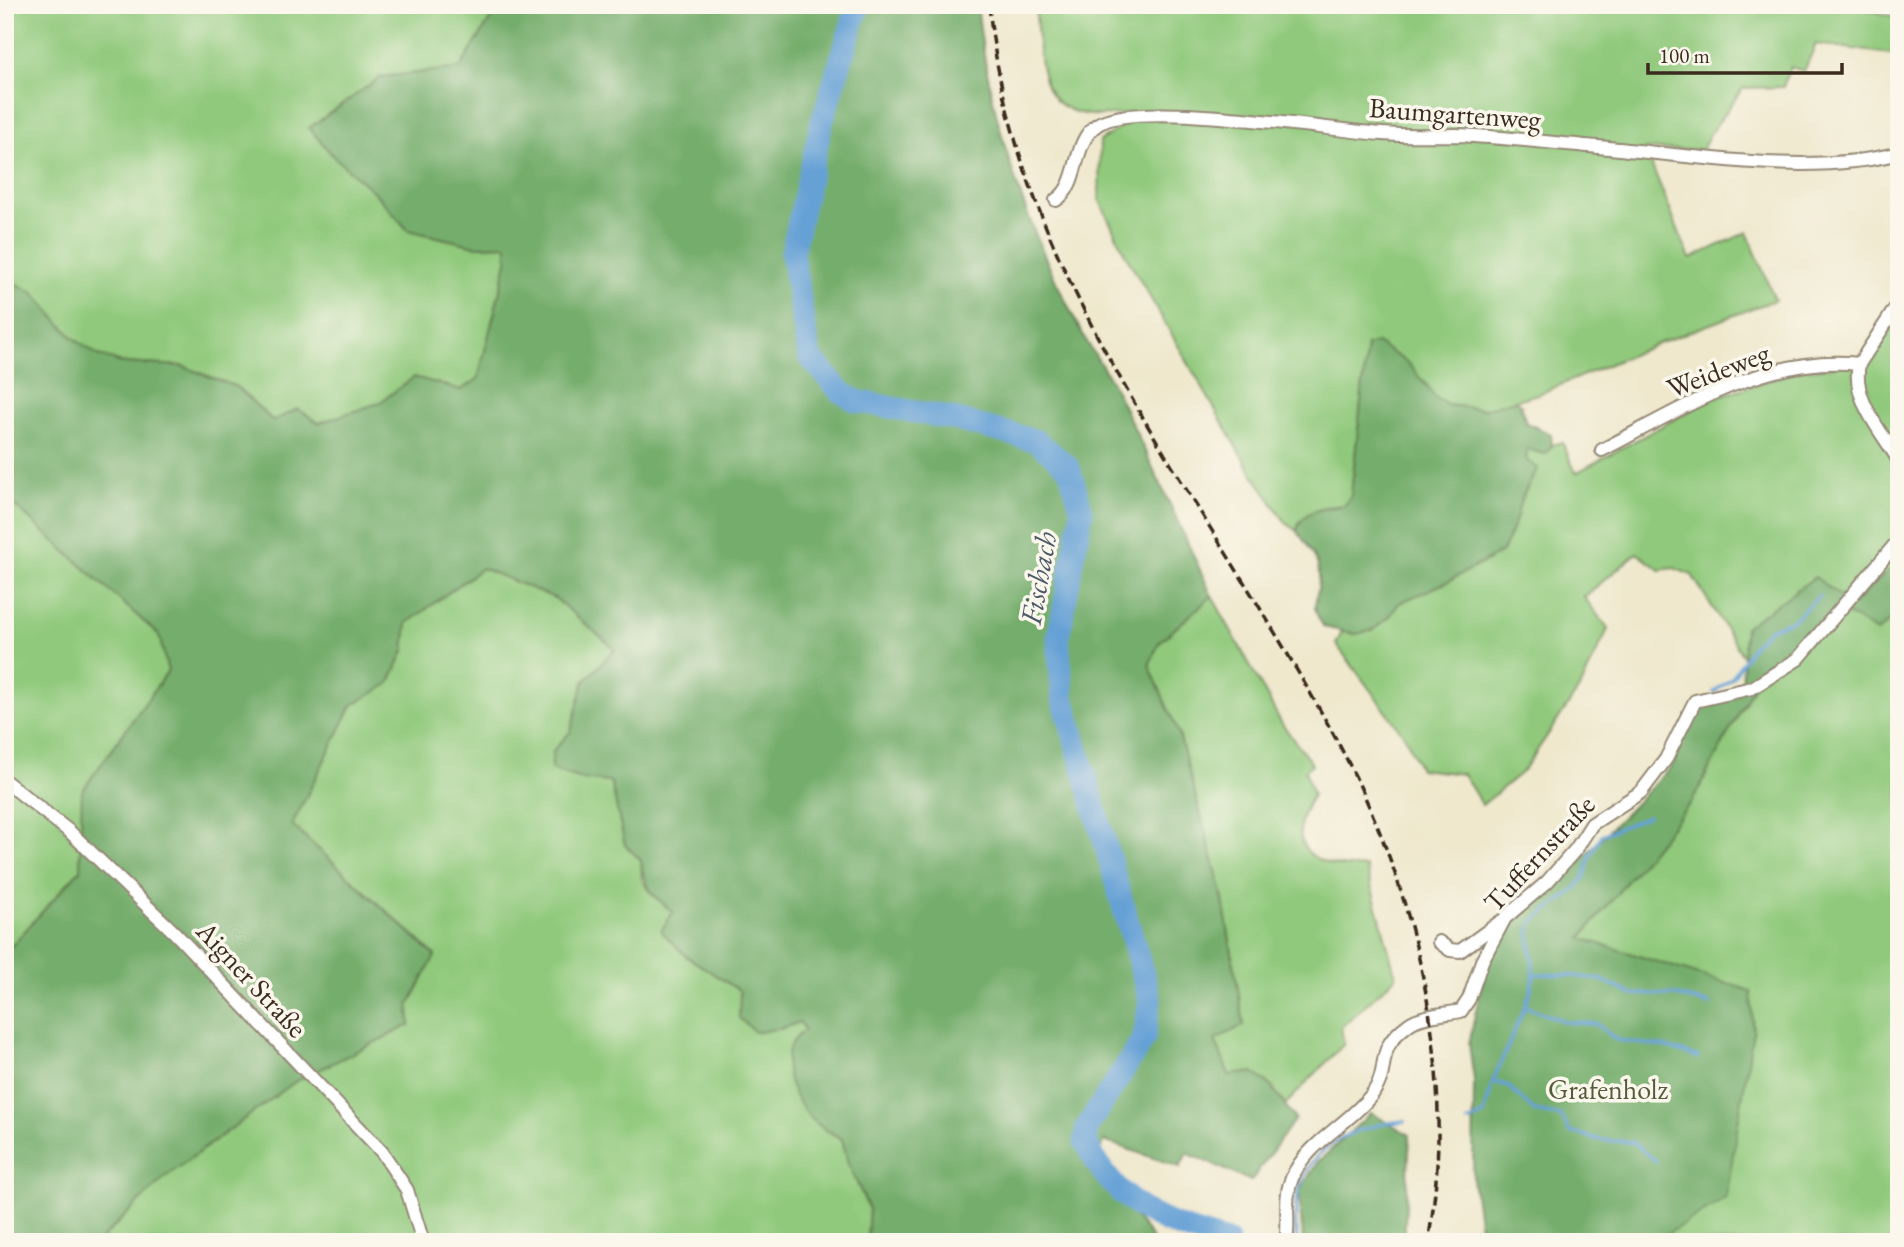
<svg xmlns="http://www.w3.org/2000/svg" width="1904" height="1247" font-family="'EB Garamond',serif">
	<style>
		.green { fill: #90c97c; stroke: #667a4d; stroke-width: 2 }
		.forest { fill: #74ad6c; stroke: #586c45; stroke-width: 2 }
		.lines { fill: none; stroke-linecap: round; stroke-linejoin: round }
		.stream { stroke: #66a1d6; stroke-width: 3.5 }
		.river { stroke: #66a1d6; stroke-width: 23 }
		.minor-casing { stroke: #958976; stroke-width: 16 }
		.minor { stroke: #fff; stroke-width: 12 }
		.rail { stroke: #3b2a1e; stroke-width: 3.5; stroke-dasharray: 10 5; stroke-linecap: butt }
		.labels { text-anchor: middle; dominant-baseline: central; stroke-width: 7; stroke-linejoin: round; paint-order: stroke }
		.street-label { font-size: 28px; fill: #3b2a1e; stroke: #fbf7ec }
		.park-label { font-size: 28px; fill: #545a3a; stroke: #fbf7ec }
		.water-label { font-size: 30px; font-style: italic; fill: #4c5a68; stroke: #fbf7ec }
	</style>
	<rect width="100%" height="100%" fill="#fbf7ec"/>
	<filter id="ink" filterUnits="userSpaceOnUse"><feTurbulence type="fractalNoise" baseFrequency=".0143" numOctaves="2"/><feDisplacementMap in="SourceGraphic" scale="14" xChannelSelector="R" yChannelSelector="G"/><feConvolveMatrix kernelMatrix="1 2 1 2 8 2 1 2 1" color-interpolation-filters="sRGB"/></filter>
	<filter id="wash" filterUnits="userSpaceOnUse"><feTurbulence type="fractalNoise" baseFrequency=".00686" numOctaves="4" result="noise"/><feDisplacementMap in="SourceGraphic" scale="28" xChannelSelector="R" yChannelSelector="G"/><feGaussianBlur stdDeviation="1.57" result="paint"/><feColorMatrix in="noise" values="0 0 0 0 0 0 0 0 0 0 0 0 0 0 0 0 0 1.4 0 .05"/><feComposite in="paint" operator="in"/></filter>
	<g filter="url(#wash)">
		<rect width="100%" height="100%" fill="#efe8cd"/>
		<path class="green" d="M5,5H499L460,69L381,77L374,192L408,230L476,246L507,245V262L478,379L461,390L414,377L379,403L319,423L298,409L273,421L237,387L182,366L122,363L98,355L72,337L33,292L5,279Z
			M1035,5H1850L1899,18V55L1816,44L1804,71L1790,67L1783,87L1743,88L1710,134L1702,150L1645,149L1690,259L1747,232L1775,300L1662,342L1541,393L1484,409L1447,405L1435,397L1424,381L1367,346L1351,495L1345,505L1323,507L1299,522L1297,531L1286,523L1249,468L1125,254L1099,199L1100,141L1121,127L1124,114C1034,125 1042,73 1035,5Z
			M1899,315V561L1852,606L1745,627L1744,658L1692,575L1674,568L1660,570L1637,553L1584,597L1608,629L1581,686L1523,771L1482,805L1463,774L1420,769L1406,738L1336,644L1342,632L1356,634L1389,617L1399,603L1490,560L1509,538L1521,499L1538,468L1527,461L1526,449L1545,454L1552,445L1562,442L1576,473L1713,398L1801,370L1831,367L1873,354Z
			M5,497L159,635L168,671L82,791L80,870L5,953Z
			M482,568L555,598L615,649L584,682L571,731L553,751L581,779L611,782L625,845L641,860L642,880L653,895L673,912L686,956L740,991L780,1029L800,1021L805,1030L815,1123L842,1139L848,1163L869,1209L867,1242H98L165,1177L296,1081L410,1025L409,1005L435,955L292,825L352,705L389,683L404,651L407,623Z
			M1212,596L1282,724L1312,764L1305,770L1313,795C1280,847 1315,870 1366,867L1396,977L1341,1027L1344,1044L1285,1105L1272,1087L1229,1075L1215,1039L1244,1025L1222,894L1179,734L1149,665L1159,643Z
			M1899,613V1242H1660L1664,1236L1581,938L1692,801L1757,680L1847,614L1877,632Z"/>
		<path class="forest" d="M499,5H977C990,125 1029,237 1087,342C1095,356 1105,369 1112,383C1147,453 1179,525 1212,596L1159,642L1149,665L1179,734L1222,894L1244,1025L1215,1040L1229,1075L1253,1072L1272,1087L1295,1119L1251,1181L1187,1153L1180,1167L1104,1141L1095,1167L1155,1242H867L869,1209L848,1163L842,1139C833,1134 821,1128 814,1121C790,1097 771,1053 805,1030L800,1022L780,1029L755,1032L739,1018L740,991L686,956L661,931L673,912C653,896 643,886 641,860L625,845L611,782L581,779L551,769L553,751L571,731L584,682L615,649L555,598L482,568L407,623L404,651L389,684L352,705L292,825L435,956L409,1005L410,1025L296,1081L165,1177L98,1242H5V953L80,870L82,791L168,671L159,635L5,497V279L33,292L72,337L98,355L122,363L182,366L237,387L273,421L298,409L319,423L379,403L414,377L461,390L478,379L507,262V245L476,246L408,230L374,192L334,157L309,128L381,77L460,68Z
			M1377,343L1408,363L1435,397L1447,405L1484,409L1514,400L1521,405L1526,423L1551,434L1552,445L1546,454L1526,449L1527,461L1538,468L1521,499L1516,520L1502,552L1445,583L1399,603L1389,617L1373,630L1356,634L1324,627C1307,603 1320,600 1319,575C1319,558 1306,544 1297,531C1303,506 1325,510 1345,505L1351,495L1367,346Z
			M1899,561V613L1877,632L1847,614L1757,680L1692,801L1581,938L1751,991L1753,1031L1726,1198L1664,1236L1660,1242H1482L1473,1180L1474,1080L1469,1044L1481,986L1490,961L1505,931L1548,893L1672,766L1697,708L1742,686L1745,627L1815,577L1852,605Z
			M1371,1113L1410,1135L1404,1242H1303L1299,1192L1317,1163Z"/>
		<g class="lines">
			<path class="stream" d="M1714,692L1733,677L1753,645L1770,629L1793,620L1819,596
				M1534,974L1568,975L1602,980L1631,994L1673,995L1709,1004
				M1525,1006L1566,1022L1596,1024L1617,1040L1665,1047L1698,1057
				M1493,1081L1508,1086L1534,1111L1561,1116L1570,1132L1601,1140L1632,1142L1656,1161
				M1468,1122L1484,1115L1493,1081L1530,994L1534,974L1529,933L1534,920L1570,894L1584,878L1591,854L1602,835L1648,816
				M1297,1242C1286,1162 1331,1128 1405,1121"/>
			<path class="river" d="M858,5L821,125L792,253L809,356L840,391L856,401L953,419L1037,441L1069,468L1082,511L1058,639L1063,698L1150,999L1144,1038L1087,1127L1085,1141C1116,1207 1162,1224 1228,1242"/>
		</g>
	</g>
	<g filter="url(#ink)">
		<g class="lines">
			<defs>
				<path id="minor" d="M1056,200C1081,184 1071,142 1098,124C1136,99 1329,130 1382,134C1406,136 1431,135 1456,135C1503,137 1551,143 1598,147C1690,155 1810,177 1899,153
					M1899,303L1859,364C1851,399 1883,433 1899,461
					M1602,450C1679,410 1769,353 1859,364
					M5,781L70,832L175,933L382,1152L407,1190L423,1242
					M1439,942L1450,950L1460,951L1500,922
					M1286,1242C1290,1221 1283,1198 1292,1178C1306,1143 1351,1123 1373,1093C1392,1066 1372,1051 1409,1024C1421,1015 1446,1014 1461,1011L1469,999L1482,961L1505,918L1547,882L1576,849L1592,824L1641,792L1666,759L1695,701L1752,688L1798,659L1899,540"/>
			</defs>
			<use href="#minor" class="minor-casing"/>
			<use href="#minor" class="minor"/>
			<path class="rail" d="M989,5C1012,249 1166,448 1287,653C1314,700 1342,746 1364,795C1426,932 1455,1092 1428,1242"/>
		</g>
	</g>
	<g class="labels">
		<g class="street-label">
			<text transform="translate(1455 113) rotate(4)">Baumgartenweg</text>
			<text transform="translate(1718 370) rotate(-21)">Weideweg</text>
			<text transform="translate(1539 853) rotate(-47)">Tuffernstraße</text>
			<text transform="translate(252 979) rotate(47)">Aigner Straße</text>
		</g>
		<g class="park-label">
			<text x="1608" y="1089">Grafenholz</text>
		</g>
		<g class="water-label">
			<text transform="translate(1038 578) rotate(-80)">Fischach</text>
		</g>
	</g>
	<rect width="1904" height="1247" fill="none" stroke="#fbf7ec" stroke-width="28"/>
	<path d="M1648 63v10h194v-10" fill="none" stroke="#3b2a1e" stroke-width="3.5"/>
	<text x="1659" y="63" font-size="21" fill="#3b2a1e" stroke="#fbf7ec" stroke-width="5" paint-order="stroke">100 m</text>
</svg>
